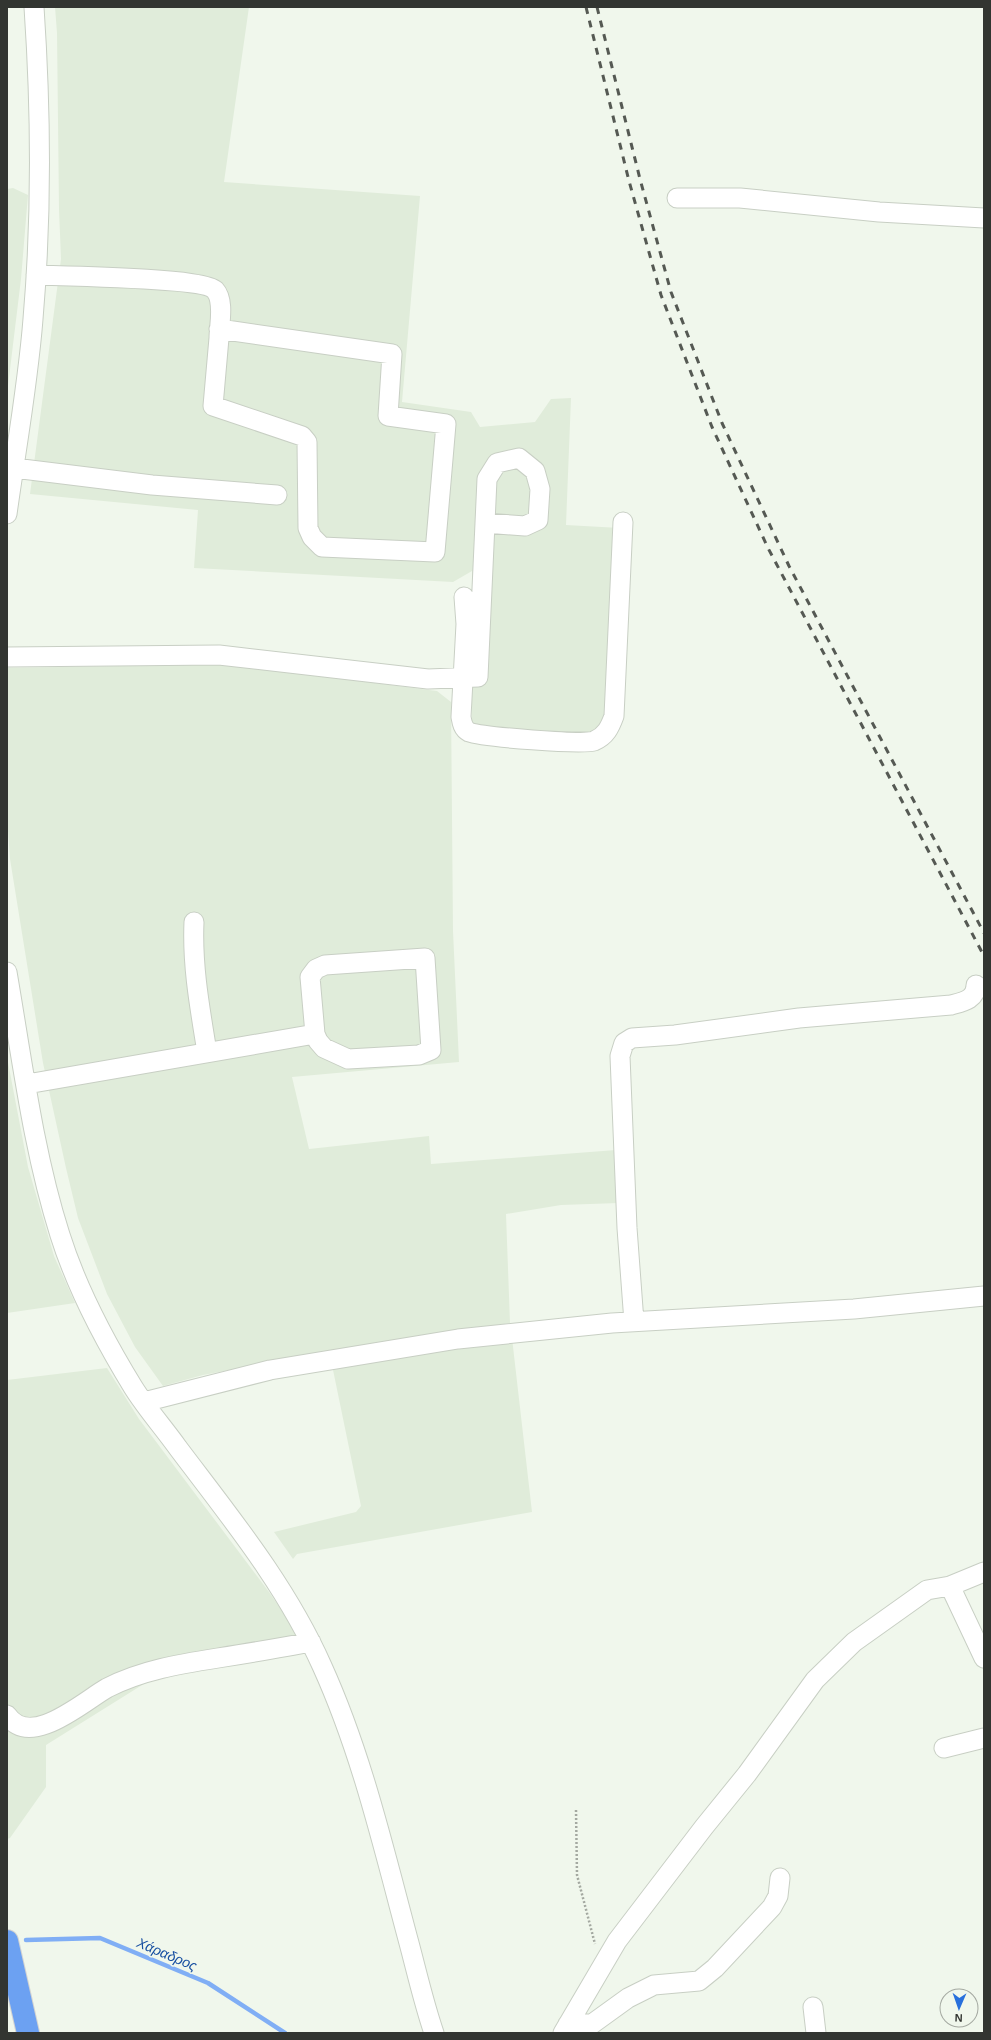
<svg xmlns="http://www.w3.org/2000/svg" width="991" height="2040" font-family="Arial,sans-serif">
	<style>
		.built { fill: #e0ecda }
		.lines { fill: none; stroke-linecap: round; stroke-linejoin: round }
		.stream { stroke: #80aef5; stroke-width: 4.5 }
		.minor-casing { stroke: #c8cfc4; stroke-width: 21 }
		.highway-casing { stroke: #d2d3d2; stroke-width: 24 }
		.path { stroke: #a4a9a1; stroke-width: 2.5; stroke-dasharray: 2 2; stroke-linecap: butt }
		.minor { stroke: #fff; stroke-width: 19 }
		.highway { stroke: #6ca1f2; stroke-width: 22 }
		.rail { stroke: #555953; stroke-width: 3; stroke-dasharray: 7 7; stroke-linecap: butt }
		.labels { text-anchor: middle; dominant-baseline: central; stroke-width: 3; stroke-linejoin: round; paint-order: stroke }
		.water-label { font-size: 14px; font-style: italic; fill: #174fa1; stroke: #f0f7ec }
	</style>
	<rect width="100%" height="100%" fill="#f0f7ec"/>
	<path class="built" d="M55,7H249L224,182L420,196L402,402L471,412L480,427L535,422L551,399L571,398L566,525L620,528L606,728L587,739L483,729L472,724V571L453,582L194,568L198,510L30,494L61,259L59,209L57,33Z
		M13,188L28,195L21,279L7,394V189Z
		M226,664L437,691L451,702L453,931L459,1062L292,1077L309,1149L429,1136L431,1164L616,1150L619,1203L561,1205L506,1214L510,1323L335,1350L203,1375L163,1386L135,1347L107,1294L78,1218L66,1168L43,1063L10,859L7,817V668Z
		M7,1057L28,1167L54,1256L75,1303L7,1313Z
		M512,1338L532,1512L297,1554L293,1559L274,1532L356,1512L361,1506L332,1365Z
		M107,1368L139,1419L269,1592L302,1640L187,1657L46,1745V1787L10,1838L7,1839V1380Z"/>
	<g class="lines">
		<path class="stream" d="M26,1940L100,1938L208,1983L285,2033"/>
		<defs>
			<path id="minor" d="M677,198H740L879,212L984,218
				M36,275C62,276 203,278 215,290C225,301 219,325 219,338L213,406L302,436L307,442L308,528L312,537L322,547L435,552L446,424L388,416L392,354L219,329
				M14,468L152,485L277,495
				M7,514C16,449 28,384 33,319C42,215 41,110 34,7
				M464,597L466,624L461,717C462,723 463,729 469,732C482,737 583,745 594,741C606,736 610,727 614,716L623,522
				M7,657L219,655L428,679L478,677L487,479L497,463L519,458L535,471L540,489L538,520L525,526L485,523
				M194,922C192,966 200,1009 207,1052
				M425,958L431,1050L419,1055L348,1059L324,1048L318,1041L315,1034L310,977L316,969L325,965Z
				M7,972C22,1059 33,1150 60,1235C77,1289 103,1338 133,1387C146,1408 163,1427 178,1448C230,1517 286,1585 322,1666C362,1754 384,1850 409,1943C417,1973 424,2004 434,2033
				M27,1084L315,1034
				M634,1322L627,1228L620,1056L624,1043L632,1038L675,1035L799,1018L951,1005C962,1002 976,1000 976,985
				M144,1402L270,1370L458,1339L612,1323L854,1309L984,1296
				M950,1586L984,1658
				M7,1715C30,1750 84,1701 107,1688C142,1670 180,1664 218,1658C249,1653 280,1648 311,1642
				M944,1748L984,1738
				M813,2007L816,2033
				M568,2024H592L628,1998L654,1985L699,1981L715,1968L772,1907L778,1896L780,1878
				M563,2033L617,1941L704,1827L747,1774L815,1680L854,1642L927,1590L950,1586L984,1572"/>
			<path id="highway" d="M7,1941L28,2033"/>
		</defs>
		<use href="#minor" class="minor-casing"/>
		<use href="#highway" class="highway-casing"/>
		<path class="path" d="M576,1810L577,1875L595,1944"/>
		<use href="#minor" class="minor"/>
		<use href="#highway" class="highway"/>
		<path class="rail" d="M586,7L629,181L661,295L712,427L768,548L984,956
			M597,7L640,179L671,292L722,423L789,566L984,933"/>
	</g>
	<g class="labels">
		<g class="water-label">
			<text transform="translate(167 1954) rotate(23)">Χάραδρος</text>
		</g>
	</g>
	<rect width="991" height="2040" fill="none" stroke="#323531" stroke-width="16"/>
	<g transform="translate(959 2008) rotate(182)"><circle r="19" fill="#f0f7ec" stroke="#a4a9a1"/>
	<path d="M0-3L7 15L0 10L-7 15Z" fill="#2870dc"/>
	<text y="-6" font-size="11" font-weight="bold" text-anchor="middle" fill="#323531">N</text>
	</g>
</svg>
